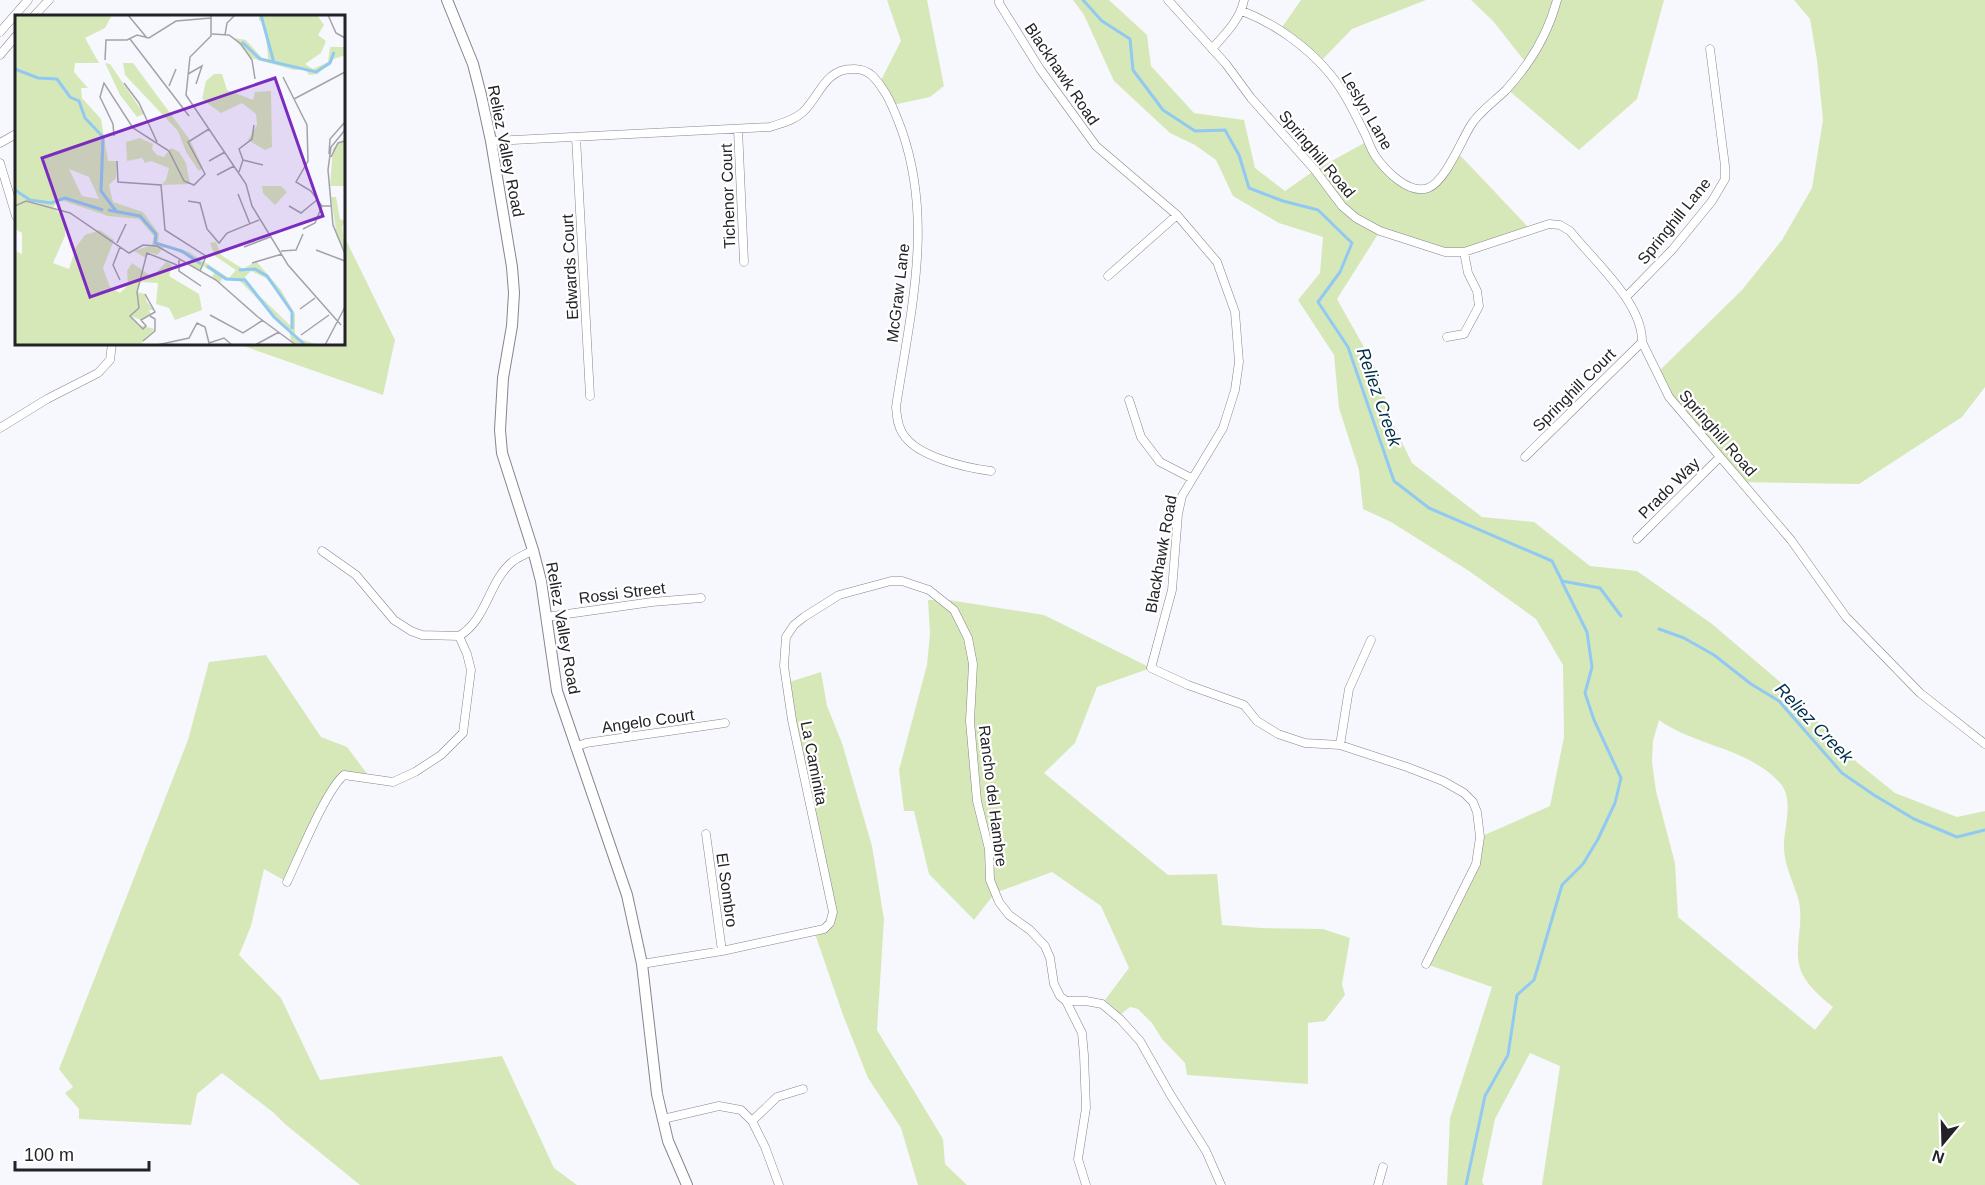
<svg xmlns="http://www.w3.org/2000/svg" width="1985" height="1185" font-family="Helvetica,sans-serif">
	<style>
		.green { fill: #d7e8b8; fill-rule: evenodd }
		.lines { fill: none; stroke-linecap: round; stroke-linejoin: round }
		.stream { stroke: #91c9f2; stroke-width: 3 }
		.minor-casing { stroke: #858590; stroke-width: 9 }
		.secondary-casing { stroke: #858590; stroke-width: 12 }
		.minor { stroke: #fff; stroke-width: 8 }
		.secondary { stroke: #fff; stroke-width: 10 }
		.labels { text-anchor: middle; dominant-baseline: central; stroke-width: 4.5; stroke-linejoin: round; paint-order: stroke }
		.street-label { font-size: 16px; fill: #232227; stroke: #fff }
		.water-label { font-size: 18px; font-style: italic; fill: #002f49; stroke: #fff }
		.inset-river { fill: none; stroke: #91c9f2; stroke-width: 3 }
		.inset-road { fill: none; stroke: #a2a2a8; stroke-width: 1.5 }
		.view { fill: #7b2cbf; fill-opacity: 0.15; stroke: #7b2cbf; stroke-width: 3 }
		.inset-edge { fill: none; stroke: #232227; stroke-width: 3 }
	</style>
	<rect width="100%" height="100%" fill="#f7f7fe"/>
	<path class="green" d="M887,0H927L944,86L930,97L893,105L879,84L901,41Z
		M1073,0H1109L1147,35L1151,66L1194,113L1244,120L1255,168L1285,191L1315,170L1368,141L1389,171L1416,189L1437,182L1456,151L1531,230L1491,244L1445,252L1380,231L1337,299L1374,365L1395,428L1412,463L1482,517L1534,522L1590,566L1637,571L1712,624L1779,681L1853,759L1895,793L1957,817L1985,811V1185H1542L1560,1066L1530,1053L1495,1119L1482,1182L1484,1185H1447L1450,1118L1492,987L1426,964L1469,882L1480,837L1550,806L1564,737L1563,665L1536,619L1469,571L1391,522L1363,509L1359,470L1339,408L1334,355L1298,300L1320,273L1323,237L1279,223L1233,196L1216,160L1195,145L1170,133L1114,81L1084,15ZM1659,720C1695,746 1749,748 1780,783C1795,800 1783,829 1784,849C1785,868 1795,885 1799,902C1803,921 1797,938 1798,957C1799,979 1817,994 1833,1007L1815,1030L1678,917L1675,863L1656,791L1652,762L1653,741Z
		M1301,0H1426L1352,29L1319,63L1280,30Z
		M1471,0H1664L1637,99L1579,150L1507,89L1527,64L1493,21Z
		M1794,0H1985V387L1962,417L1859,484L1739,482L1680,412L1657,373L1742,290L1782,240L1812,188L1823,120L1817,60L1810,19Z
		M344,236L395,340L383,395L238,344H344Z
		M928,600H949L1044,615L1151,668L1097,687L1075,743L1044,773L1168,875L1217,874L1222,925L1261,928L1323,929L1350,938L1342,984L1345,995L1325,1021L1308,1023V1084L1187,1075L1185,1063L1162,1039L1152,1023L1138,1009L1130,1007L1121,1014L1105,1000L1129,968L1101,906L1052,872L995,893L974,920L929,874L914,811H904L899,770L927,665L930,634Z
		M266,655L321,737L347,747L371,779L340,778L287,882L264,869L251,926L239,955L281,998L320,1080L502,1056L554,1168L577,1185H360L285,1124L274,1113L222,1073L197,1094L191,1125L79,1119V1109L65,1093L73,1087L59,1069L188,740L209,662Z
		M821,672L827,706L842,743L872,846L884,919L877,1030L943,1139L945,1164L967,1185H918L901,1128L868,1078L843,1015L814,931L824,929L833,912L786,683Z"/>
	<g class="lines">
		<path class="stream" d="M1083,0L1102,21L1130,39L1133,70L1163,110L1195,131L1225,130L1239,155L1249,188L1283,201L1318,210L1352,243L1340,272L1318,302L1348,347L1394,481L1429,508L1552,561L1562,581L1600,588L1621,616
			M1659,629L1684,638L1714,655L1751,684L1779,701L1842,773L1874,795L1914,819L1957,837L1985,830
			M1466,1185L1485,1096L1508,1055L1517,995L1534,980L1562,885L1583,864L1598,839L1615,803L1621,778L1594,720L1585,693L1592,667L1587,632L1562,582"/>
		<defs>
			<path id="minor" d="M999,0V3L1040,69L1096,146L1177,215L1217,262L1235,312L1239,362L1235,390L1223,428L1182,496L1178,514L1172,590L1151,668L1188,685L1244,705L1257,721L1278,734L1305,743L1340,745L1407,767L1443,781L1464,793L1473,802L1477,812L1480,837L1476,864L1426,964
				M1168,0L1226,64L1251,98L1315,170L1342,206L1356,218L1380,231L1445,252H1464L1549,224L1560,225L1570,231C1593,260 1643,303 1642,342L1669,397L1791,540L1846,617L1920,693L1985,744
				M1242,11C1274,23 1308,47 1330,74C1344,91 1354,112 1364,132C1368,140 1371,150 1376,157C1386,171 1409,195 1428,188C1445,182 1461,141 1471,125C1479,112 1495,101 1506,90C1530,64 1548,34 1557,0
				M34,16L49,0
				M0,32L28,0
				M1212,49C1225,34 1240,20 1244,0
				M0,55L16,36
				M738,129L744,262
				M576,137L590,396
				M491,141L770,127C781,123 793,121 803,112C819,97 825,69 852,69C870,68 877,80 886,94C893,106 897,118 902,131C934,223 910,314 896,407C897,416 897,425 903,434C917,457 967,468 991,471
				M0,143L16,134
				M0,163L16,216
				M1108,276L1177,215
				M1627,296L1672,250L1712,201L1725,179V166L1710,49
				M1447,337L1464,334L1479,306L1477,291L1468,273L1464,252
				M1129,400L1141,437L1160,462L1191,478
				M0,428L47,399L98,373L110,360L112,344
				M1525,457L1642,342
				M1637,539L1720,457
				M322,551L356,575L394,620L411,631L422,635L459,636
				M546,617L652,602L701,598
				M459,636C486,621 489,581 512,562C518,557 527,554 533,550
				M1340,745L1349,689L1371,640
				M575,747L586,743L725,723
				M706,834L722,951
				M287,882C299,857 326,790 344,775L393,782L415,772L441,755L463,733L471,670L467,654L459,636
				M642,964L722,951L824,929L830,923L833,912L792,720L784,666L786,637L794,625L804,617L839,595L891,581H902L929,590L954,610L968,638L973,664L970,721L977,801L989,849L990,880L999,902L1009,915L1030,930L1045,946L1050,958L1054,984L1060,996L1066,1001H1086L1102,1004L1120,1019L1140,1041L1170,1094L1206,1151L1221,1185
				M1066,1001L1082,1033L1084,1055L1086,1108L1078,1159L1086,1185
				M663,1119L719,1106L741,1110L752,1121L765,1147L779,1185
				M752,1121L777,1097L803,1089
				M1378,1185L1383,1167"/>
			<path id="secondary" d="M447,0L473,64L481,95L491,141L512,267L514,293L512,326L503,378L500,430L502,453L533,550L541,581L557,691L627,895L642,964L657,1094L668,1141L687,1185"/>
		</defs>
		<use href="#minor" class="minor-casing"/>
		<use href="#secondary" class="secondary-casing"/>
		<use href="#minor" class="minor"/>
		<use href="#secondary" class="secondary"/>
	</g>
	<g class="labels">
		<g class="street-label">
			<text transform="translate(1062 74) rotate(56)">Blackhawk Road</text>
			<text transform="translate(1367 111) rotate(60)">Leslyn Lane</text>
			<text transform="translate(506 151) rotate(79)">Reliez Valley Road</text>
			<text transform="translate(1317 154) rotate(50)">Springhill Road</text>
			<text transform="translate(728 196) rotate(-92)">Tichenor Court</text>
			<text transform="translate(1674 221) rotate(-51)">Springhill Lane</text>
			<text transform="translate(570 267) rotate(-93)">Edwards Court</text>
			<text transform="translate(898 293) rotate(-83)">McGraw Lane</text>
			<text transform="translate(1574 390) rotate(-45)">Springhill Court</text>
			<text transform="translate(1718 433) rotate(49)">Springhill Road</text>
			<text transform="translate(1669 488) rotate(-45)">Prado Way</text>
			<text transform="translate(1161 554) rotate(-80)">Blackhawk Road</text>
			<text transform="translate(622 593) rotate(-7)">Rossi Street</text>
			<text transform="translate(563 628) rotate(80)">Reliez Valley Road</text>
			<text transform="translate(648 721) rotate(-8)">Angelo Court</text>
			<text transform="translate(814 763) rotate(79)">La Caminita</text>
			<text transform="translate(993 796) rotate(83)">Rancho del Hambre</text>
			<text transform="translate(727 890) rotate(82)">El Sombro</text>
		</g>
		<g class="water-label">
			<text transform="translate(1379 397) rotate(71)">Reliez Creek</text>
			<text transform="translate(1814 723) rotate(46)">Reliez Creek</text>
		</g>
	</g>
	<g transform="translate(15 15)">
		<rect width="330" height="330" fill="#f7f7fe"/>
		<path d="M0,0H97L90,13L70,23L84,48H60L59,57L73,73H66L67,83L86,104L93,146H102L101,163L94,170L98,187L128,197L144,219L143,227L174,237L214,263L221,255L200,241L195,228L201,227L206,240L228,254L241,246L266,275L280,299V322L303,330H281L276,325L274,316L224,265L207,264L205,268L197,263L199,258L188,251L185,256L175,251L178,246L170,240L150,231L142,240L133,237L131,243L119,236L137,230L139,221L124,204L93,201L46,185L38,192L50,204V221L38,248L54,254L61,232L70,220L85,215L99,225L88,253L95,272L105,278L113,270L112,256L117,248L137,262L151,247L157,250L154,261L184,279L187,295L160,305L154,293L141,289L143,268L126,267L122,277L130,279L132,287L139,295H134L135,298H140L126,305L116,301L123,310L140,314L125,330H0V236L7,239V218L0,214ZM54,154L74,162L84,184L67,181ZM236,256L251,263L264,279L277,299L276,311L236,273L230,262ZM244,0H302L309,10L303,20L311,26L306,38L290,49L298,54L313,47L315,32H330V40L316,45L303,59L294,60L290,54L279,55L236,43L218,23L231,25L248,44H253L250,7L244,6ZM90,48L95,49L129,99L122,102L105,80ZM108,48H118L175,125L188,153L184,156L171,137L163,116L110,60ZM199,59H207L212,75L238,85L240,77L256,76L257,132L250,135L233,125L242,110L241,99L227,88L206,98L187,84L191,66ZM125,123L138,129L137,134L142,140L149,142L156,133L164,137L171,148L175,169L146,170L151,165L154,153L136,146L130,148L127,143L112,146L111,127ZM330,123V171H315L318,133ZM247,171H266L272,177L260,190L248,178ZM316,182H321L325,204L330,206L327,212L330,235L322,222Z" fill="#d7e8b8" fill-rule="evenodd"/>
		<path class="inset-river" d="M246,0L259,48M227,27L245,44L301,57L315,48L319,37M0,54L23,63L42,64L55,82L64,86L70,103L88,122L86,176L101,196M0,175L15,185L36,188L50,183L88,195M93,195L125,201L141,219L140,228L167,236L186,249M192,251L211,264L230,265L259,302L290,330M224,255L240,254L252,261L277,297V314"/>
		<path class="inset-road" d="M113,0L132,23M196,0V21L175,42L171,80L231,169L237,191L273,250L326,310M313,0L321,18L330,23M197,19L214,20L226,29L237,45L240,64M210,20L212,8L220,0M115,24L174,101M90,45L91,25H112L122,20L134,23L161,6L196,3M173,59L187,51L181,69M268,62L292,110L293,146L281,167L296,176L307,191H317M109,68L124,88L142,127M154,71L161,54M279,84L330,57M330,115L316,132L313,155L318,210L330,239M99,121L98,109L85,82L89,68L118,113L154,136L169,166L179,170L190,159L173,127L194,114M314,139L315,124L330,107M316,142L323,128L330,126M228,145L248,150M102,146L103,167L146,170L150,215L191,241L185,256M194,146L210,137M224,157L228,145L224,134L237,124L239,110M202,160L219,151M223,179L235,209M173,186L185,188L192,214L204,228L212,218L244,205M0,191L11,186L55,198L114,238L128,230L142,231L201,265L243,302L281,330M274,191L286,198L303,184M288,214L300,208L307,191M102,228L111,209M105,232L98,250L105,265M229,232L255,222M301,235L330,246M266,236L281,235L288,219M164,245V256L186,271M237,248L267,239M130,279L140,297L126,305L131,311L128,314L115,301L124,293L122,277L132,238L162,250M285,294L300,283M195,300L228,318L248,305M286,320L314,300M128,326L140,316V304L135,301M142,330L174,323L182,308L190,312L194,328L209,323L217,330M240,330L264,317M310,330L330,292"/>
		<path class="view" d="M260,63L308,201L75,282L27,143Z"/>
		<rect width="330" height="330" class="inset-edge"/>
	</g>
	<g transform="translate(1943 1143) rotate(199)" stroke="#ffffff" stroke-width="4.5" paint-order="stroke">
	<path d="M0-4.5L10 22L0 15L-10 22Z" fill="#232227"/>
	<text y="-9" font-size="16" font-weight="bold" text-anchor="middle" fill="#232227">N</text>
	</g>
	<path d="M15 1161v9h134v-9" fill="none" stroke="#232227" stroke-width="3"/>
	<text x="24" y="1161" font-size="18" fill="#232227" stroke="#ffffff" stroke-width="4.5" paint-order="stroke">100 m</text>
</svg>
